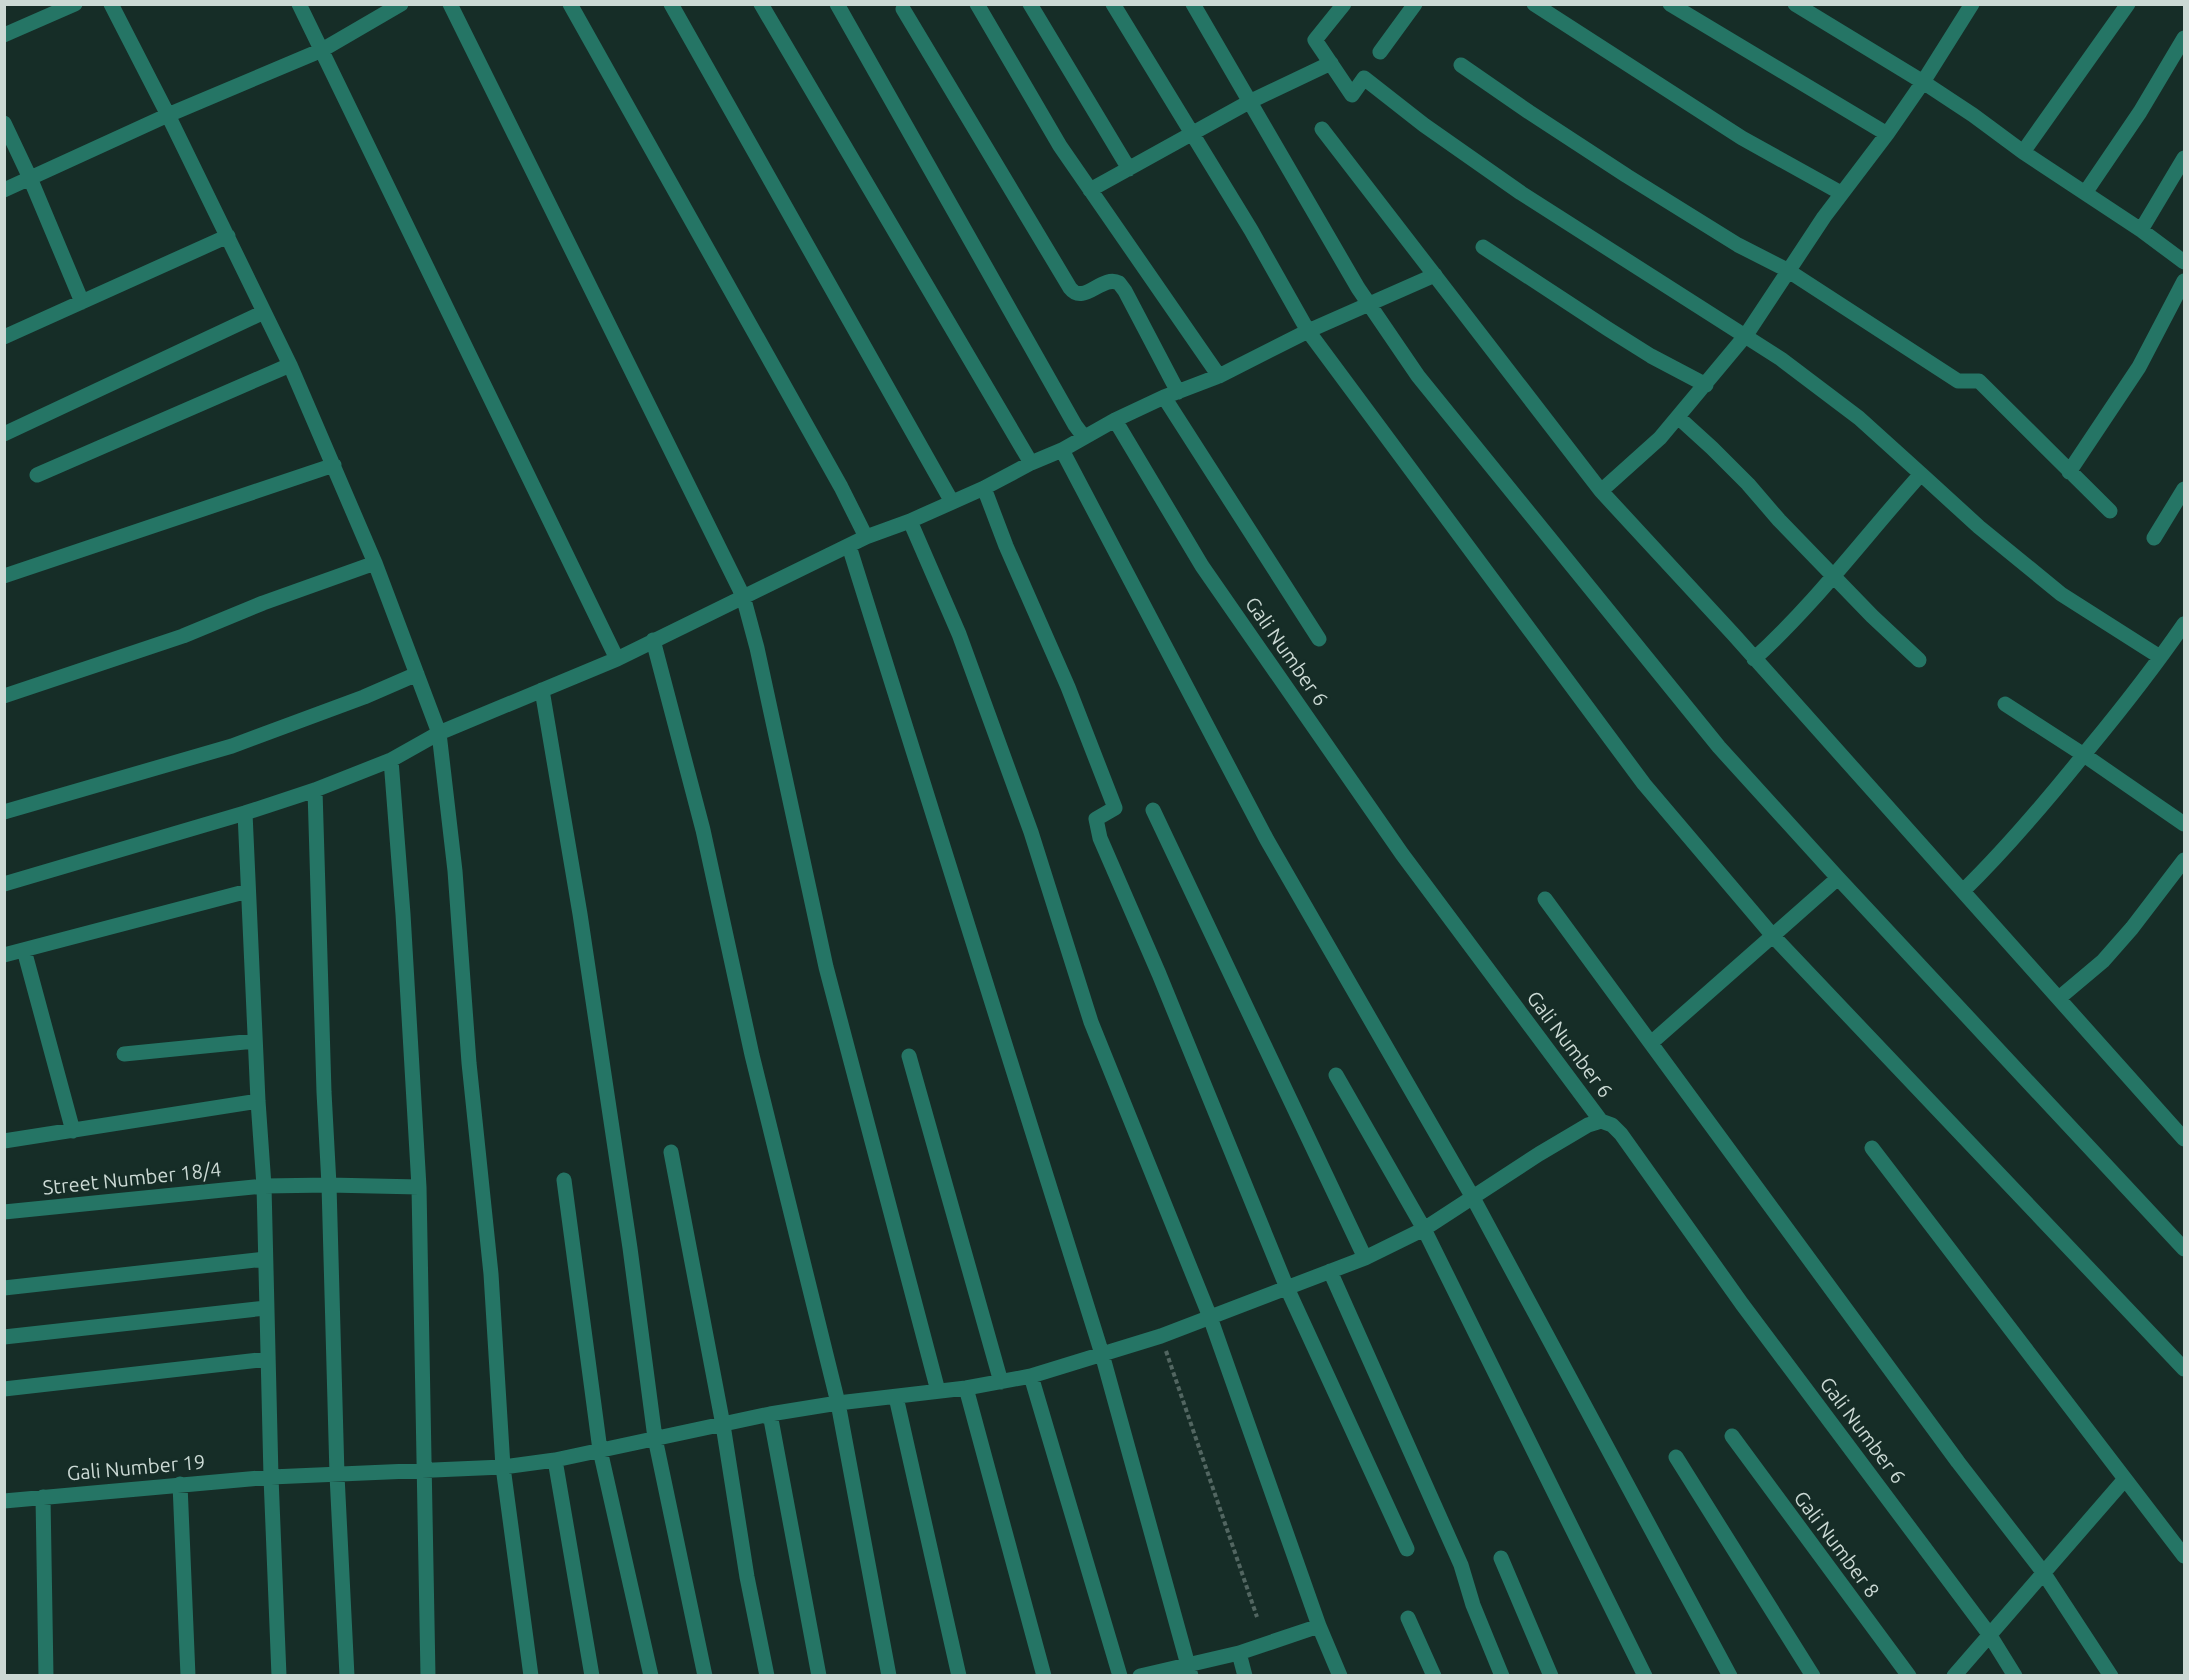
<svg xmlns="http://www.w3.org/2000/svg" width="2189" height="1680" font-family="Ubuntu,sans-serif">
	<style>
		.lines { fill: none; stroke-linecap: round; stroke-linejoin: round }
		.path { stroke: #526661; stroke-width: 4; stroke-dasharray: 4.5 3; stroke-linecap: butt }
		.minor { stroke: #257565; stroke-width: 15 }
		.labels { text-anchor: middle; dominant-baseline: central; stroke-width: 5; stroke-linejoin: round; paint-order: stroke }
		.street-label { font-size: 20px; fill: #cbd9d4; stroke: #162d27 }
	</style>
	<rect width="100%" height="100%" fill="#162d27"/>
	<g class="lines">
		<path class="path" d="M1166,1351L1257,1617"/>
		<path class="minor" d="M111,4L168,115L290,365L375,563L439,733L455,871L469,1063L491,1274L503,1467L531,1676
			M299,4L617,659
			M450,4L743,596L757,648L826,967L938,1391
			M570,4L841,487L866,537
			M671,4L952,502
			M761,4L1031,463
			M837,4L1075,425L1084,437
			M977,4L1060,146L1219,376
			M1030,4L1129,169
			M1113,4L1251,230L1308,331L1644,784L1773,936L2184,1369
			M1193,4L1358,288L1418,376L1719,747L1838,878L2184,1249
			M1344,4L1315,40L1352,95L1364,78L1424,125L1521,193L1781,359L1859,418L1921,474
			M1534,4L1742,138L1841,193
			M1670,4L1887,134
			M1795,4L1923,82L1973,115L2023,152L2141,230L2184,262
			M903,9L1070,288C1084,306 1102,274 1119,283L1125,291L1178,392
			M4,35L75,4
			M1380,52L1415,4
			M1461,65L1529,112L1627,176L1738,245L1787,270L1958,381H1979L2110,511
			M4,123L30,178L82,302
			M1322,129L1601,491L1734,635L2184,1139
			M2023,152L2128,4
			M4,190L168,115L322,50L401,4
			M1090,190L1249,102L1331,63
			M2085,193L2140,112L2184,38
			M2141,230L2184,158
			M1483,247L1608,329L1651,356L1706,385
			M4,337L228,236
			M1164,397L1319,639
			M1679,418L1712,448L1748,484L1779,520L1872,616L1919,660
			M1115,420L1202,566L1402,854L1601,1121L1612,1125L1621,1134L1742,1304L1989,1634L2015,1676
			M4,434L264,312
			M1062,450L1267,840L1472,1196L1730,1676
			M2069,472L2139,367L2184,281
			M37,475L290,365
			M984,488L1006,546L1068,687L1115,808L1096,819L1100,838L1159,974L1287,1288L1407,1549
			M1601,491L1660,438L1746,335L1824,217L1887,134L1923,82L1972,4
			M910,521L959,634L1031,832L1091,1022L1210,1317L1319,1626L1340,1676
			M2154,538L2184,489
			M849,546L1102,1354L1191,1676
			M4,576L334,465
			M653,640L703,830L752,1055L838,1403L889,1676
			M1754,659C1816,603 1865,536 1921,474L1979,527L2061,594L2160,657
			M542,690L580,914L630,1248L655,1438L705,1676
			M4,696L183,636L263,603L375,563
			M2005,704L2084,755L2184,824
			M391,760L403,914L419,1187L428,1676
			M315,790L324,1092L329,1185L337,1475L347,1676
			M1153,810L1365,1258
			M4,812L232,746L364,697L417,674
			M245,813L258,1101L264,1186L271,1477L279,1676
			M4,884L245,813L315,790L391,760L439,733L617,659L866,537L910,521L984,488L1031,463L1062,450L1115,420L1164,397L1219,376L1308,331L1435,275
			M1963,891C2009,846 2050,797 2090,747C2123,707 2155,666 2184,624
			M1545,899L1958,1462L2043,1572L2111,1676
			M24,950L73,1131
			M4,955L248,891
			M2059,998L2103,961L2132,928L2184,860
			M1651,1043L1838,878
			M124,1054L255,1041
			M909,1056L1001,1382
			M1336,1075L1424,1229L1645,1676
			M4,1141L258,1101
			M1872,1148L2184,1556
			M671,1152L723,1425L747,1577L767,1676
			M564,1180L600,1450L651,1676
			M4,1212L264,1186L329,1185L419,1187
			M1330,1271L1461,1565L1473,1605L1502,1676
			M4,1288L265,1259
			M4,1337L266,1308
			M1031,1376L1120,1676
			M966,1388L1044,1676
			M4,1389L268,1359
			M896,1397L959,1676
			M770,1414L819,1676
			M1732,1436L1909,1676
			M1676,1457L1813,1676
			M555,1460L592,1676
			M180,1484L188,1676
			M43,1497L46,1676
			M4,1501L271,1477L503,1467L555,1460L770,1414L838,1403L966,1388L1031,1376L1161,1336L1365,1258L1424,1229L1539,1154L1588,1125L1601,1121
			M1501,1558L1551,1676
			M1408,1618L1434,1676
			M1239,1653L1245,1676
			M1140,1676L1239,1653L1319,1626
			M1954,1676L2125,1479"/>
	</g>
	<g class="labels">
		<g class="street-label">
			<text transform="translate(1287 651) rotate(55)">Gali Number 6</text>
			<text transform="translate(1570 1044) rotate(53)">Gali Number 6</text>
			<text transform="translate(132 1178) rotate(-6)">Street Number 18/4</text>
			<text transform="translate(1863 1430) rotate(53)">Gali Number 6</text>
			<text transform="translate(136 1467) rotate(-5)">Gali Number 19</text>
			<text transform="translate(1837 1544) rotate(53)">Gali Number 8</text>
		</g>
	</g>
	<rect width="2189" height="1680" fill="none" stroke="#cbd9d4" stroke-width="12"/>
</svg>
